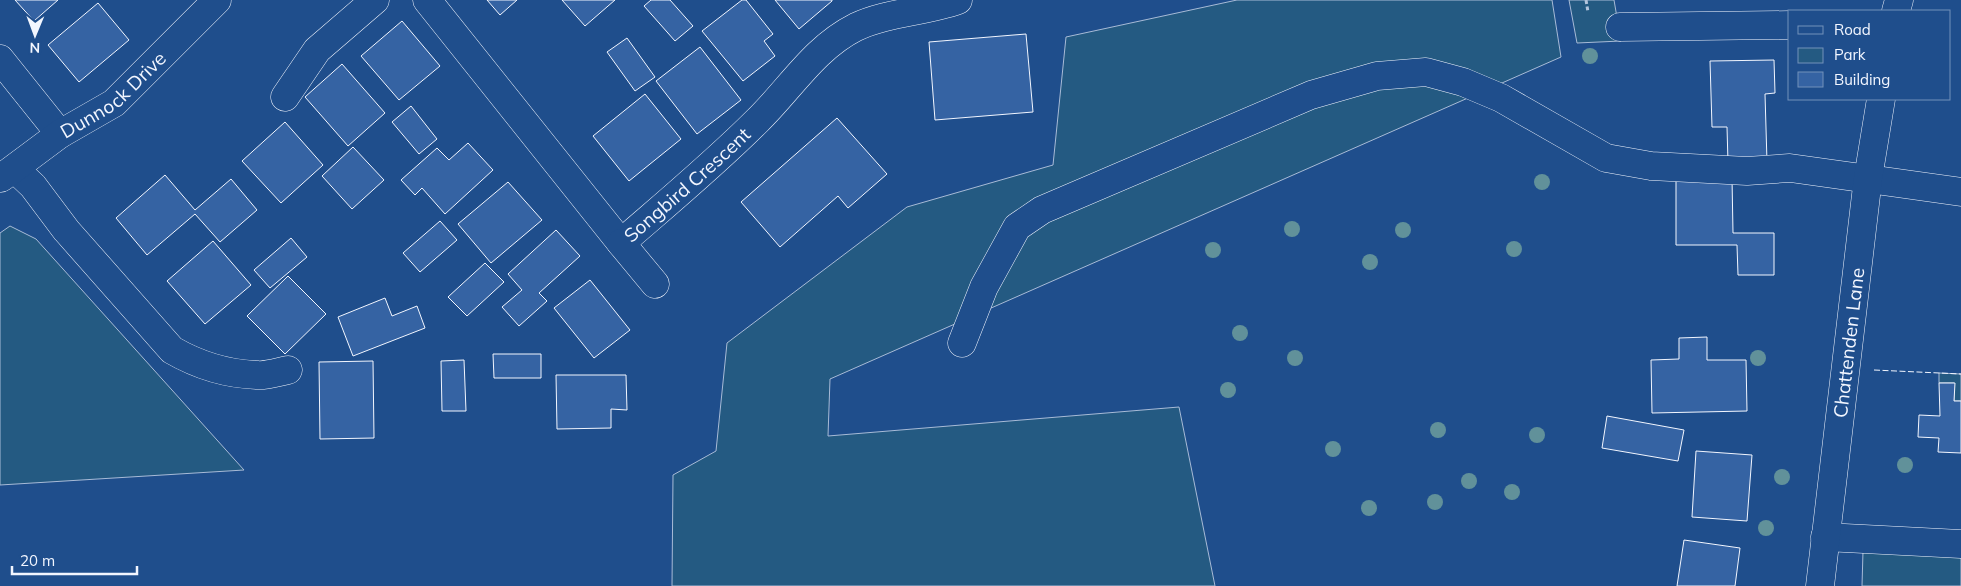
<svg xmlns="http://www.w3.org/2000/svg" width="1961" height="586" font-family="Mulish,sans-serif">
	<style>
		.green { fill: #245a82; stroke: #a8bbd7 }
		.building { fill: #3563a3; stroke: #f2f6ff }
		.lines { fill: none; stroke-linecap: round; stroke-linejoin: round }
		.minor-casing { stroke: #f2f6ff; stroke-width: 29 }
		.path { stroke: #b3c4dc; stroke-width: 3; stroke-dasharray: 4 2.5; stroke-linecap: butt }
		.minor { stroke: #1f4e8c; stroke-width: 28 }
		.fence { stroke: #f2f6ff; stroke-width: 1; stroke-dasharray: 6 2.5; stroke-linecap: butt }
		.tree { fill: #61919a }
		.labels { text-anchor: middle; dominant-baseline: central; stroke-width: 4; stroke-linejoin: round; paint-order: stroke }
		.street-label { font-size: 19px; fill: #f2f6ff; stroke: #1f4e8c }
	</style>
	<rect width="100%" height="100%" fill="#1f4e8c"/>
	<path class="green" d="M1237,0H1552L1561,57L830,379L828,436L1179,407L1215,586H672L673,475L716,451L727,343L907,207L1053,165L1066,37Z
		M1569,0H1614L1621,41L1577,43Z
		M10,226L36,239L244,470L0,485V233Z
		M1939,373L1961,374V401H1954V383H1939Z
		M1863,551L1961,554V586H1862Z"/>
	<path class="building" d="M15,0H58L34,21Z
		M487,0H517L500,15Z
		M562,0H615L585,26Z
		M651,0H670L693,26L675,41L644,6Z
		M742,0H746L773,34L764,41L775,56L743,81L702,31Z
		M775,0H832V1L799,29Z
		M98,3L129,40L79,82L48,45Z
		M402,21L440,66L399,100L361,56Z
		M1026,34L1033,112L935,120L929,42Z
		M627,38L655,77L635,91L607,52Z
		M700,47L741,100L697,134L656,81Z
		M1774,60L1775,93L1765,94L1767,162L1728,163L1727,127H1712L1710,61Z
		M342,64L385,113L348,146L305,97Z
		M645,94L681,139L629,181L593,136Z
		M411,106L437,139L419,154L392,122Z
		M837,118L887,174L848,208L838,196L780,247L741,202Z
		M285,122L323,165L281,203L242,161Z
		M468,143L493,170L445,214L422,188L415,195L401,180L437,148L449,160Z
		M353,147L384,180L352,209L322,176Z
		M165,175L195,210L231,179L257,210L220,242L195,214L147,255L116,218Z
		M1676,178H1732L1733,233H1774V275H1738L1737,245H1676Z
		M508,182L542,220L491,263L458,224Z
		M440,221L457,240L420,272L403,253Z
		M556,230L580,256L539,293L547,301L519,326L502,307L522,290L508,274Z
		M291,238L307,257L270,288L254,270Z
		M213,241L251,285L205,324L167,281Z
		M485,263L504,282L467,316L448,297Z
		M288,276L326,314L285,354L247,316Z
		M590,280L630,330L594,358L554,308Z
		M385,298L392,316L417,306L425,328L353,356L338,317Z
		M1707,337V360H1746L1747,411L1652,413L1651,360L1679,359V338Z
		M493,354H541V378H494Z
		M464,360L466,411H442L441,361Z
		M373,361L374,438L320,439L319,362Z
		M556,375H626L627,410L611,409V428L557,429Z
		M1939,383H1955L1954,401H1961V453L1938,452L1939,438L1918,437L1919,415L1940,416Z
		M1607,416L1684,430L1678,461L1602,448Z
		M1696,451L1752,455L1747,521L1692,517Z
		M1684,540L1740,548L1735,586H1677Z"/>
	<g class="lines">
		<defs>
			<g id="minor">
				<path id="s1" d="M427,0L621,243C667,203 714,164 757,121C790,89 814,48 856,27C888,12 925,12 958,0"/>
				<path d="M1896,11L1899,0"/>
				<path d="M1620,27L1790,25"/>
				<path d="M0,59L60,134"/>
				<path d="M285,97L317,50L375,0"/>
				<path d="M15,169L33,186L66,230L172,350C198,365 227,374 257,375C267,376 278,372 288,370"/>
				<path id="s2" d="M1,178L60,134L114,103L217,0"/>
				<path d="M621,243L655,284"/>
				<path d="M962,343L984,287L1017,227L1042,210L1311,95L1377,76L1426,72L1463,82L1501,98L1606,158L1651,166L1747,171L1790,168L1961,192"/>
				<path d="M1825,537L1961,544"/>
				<path id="s3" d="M1820,586L1868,178L1881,99"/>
			</g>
		</defs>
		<use href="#minor" class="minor-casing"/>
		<path class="path" d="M1586,0L1588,12"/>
		<use href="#minor" class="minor"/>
		<path class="fence" d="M1874,370L1961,374"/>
	</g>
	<g class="tree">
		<circle cx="1590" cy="56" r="8"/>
		<circle cx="1542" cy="182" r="8"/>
		<circle cx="1292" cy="229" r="8"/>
		<circle cx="1403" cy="230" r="8"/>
		<circle cx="1514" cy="249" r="8"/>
		<circle cx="1213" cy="250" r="8"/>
		<circle cx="1370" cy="262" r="8"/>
		<circle cx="1240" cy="333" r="8"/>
		<circle cx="1295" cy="358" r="8"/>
		<circle cx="1758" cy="358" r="8"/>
		<circle cx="1228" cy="390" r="8"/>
		<circle cx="1438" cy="430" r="8"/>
		<circle cx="1537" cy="435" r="8"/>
		<circle cx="1333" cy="449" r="8"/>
		<circle cx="1905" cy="465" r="8"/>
		<circle cx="1782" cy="477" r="8"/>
		<circle cx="1469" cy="481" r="8"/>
		<circle cx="1512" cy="492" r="8"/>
		<circle cx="1435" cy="502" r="8"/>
		<circle cx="1369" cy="508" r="8"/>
		<circle cx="1766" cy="528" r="8"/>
	</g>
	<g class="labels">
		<g class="street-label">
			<text stroke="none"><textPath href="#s2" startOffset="140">Dunnock Drive</textPath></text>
			<text stroke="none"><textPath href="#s1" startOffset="399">Songbird Crescent</textPath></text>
			<text stroke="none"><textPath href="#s3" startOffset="245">Chattenden Lane</textPath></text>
		</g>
	</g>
	<rect x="1788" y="10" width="162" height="90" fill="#1f4e8c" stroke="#7391ba"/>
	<rect x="1798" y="26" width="25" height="8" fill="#1f4e8c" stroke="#7391ba"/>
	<text x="1834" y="35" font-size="15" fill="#f2f6ff">Road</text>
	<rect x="1798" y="48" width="25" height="15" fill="#245a82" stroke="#7391ba"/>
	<text x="1834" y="60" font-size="15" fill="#f2f6ff">Park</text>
	<rect x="1798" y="72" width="25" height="15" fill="#3563a3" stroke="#7391ba"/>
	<text x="1834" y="85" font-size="15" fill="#f2f6ff">Building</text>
	<g transform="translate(35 35) rotate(181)" stroke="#1f4e8c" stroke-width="4" paint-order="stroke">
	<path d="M0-4L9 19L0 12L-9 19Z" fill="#f2f6ff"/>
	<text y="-8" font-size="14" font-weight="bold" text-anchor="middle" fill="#f2f6ff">N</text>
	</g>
	<path d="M12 566v8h125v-8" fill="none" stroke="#f2f6ff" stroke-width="2.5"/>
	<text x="20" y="566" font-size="15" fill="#f2f6ff" stroke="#1f4e8c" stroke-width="4" paint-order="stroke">20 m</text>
</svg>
